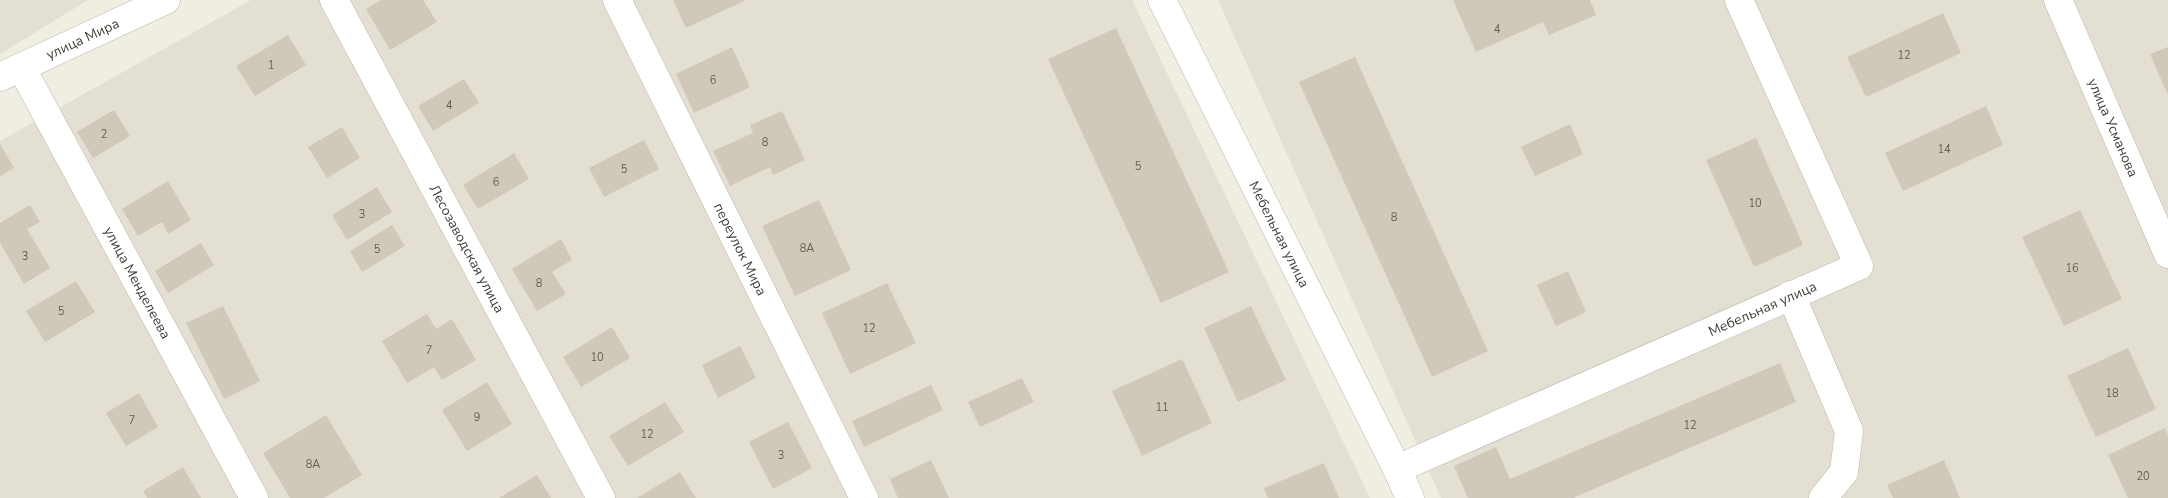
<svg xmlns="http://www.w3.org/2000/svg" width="2168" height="498" font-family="'Nunito Sans',sans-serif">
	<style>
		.residential { fill: #e3dfd2 }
		.building { fill: #d0c9ba }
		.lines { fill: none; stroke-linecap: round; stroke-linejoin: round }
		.minor-casing { stroke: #bdb7aa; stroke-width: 29 }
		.minor { stroke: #fff; stroke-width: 28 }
		.labels { text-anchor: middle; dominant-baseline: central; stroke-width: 4.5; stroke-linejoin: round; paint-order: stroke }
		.number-label { font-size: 11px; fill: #656056 }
		.street-label { font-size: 14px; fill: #413d34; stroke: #fff }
	</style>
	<rect width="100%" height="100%" fill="#f0ede3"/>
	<path class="residential" d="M0,0H88L0,54Z
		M251,0H1132L1370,498H0V141Z
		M1218,0H2168V498H1441Z"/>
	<path class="building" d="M381,0H423L437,22L390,50L366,9Z
		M673,0H746L686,28Z
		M1453,0H1590L1596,15L1549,35L1543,22L1476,52Z
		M1943,13L1961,53L1866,97L1847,57Z
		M1116,28L1229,272L1161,303L1048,59Z
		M288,35L306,65L255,96L236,66Z
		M732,47L750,87L694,113L676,74Z
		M2168,47V95L2150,54Z
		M1355,57L1488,351L1432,377L1299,82Z
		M464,79L479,103L433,131L418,106Z
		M1986,106L2003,145L1903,191L1885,153Z
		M114,110L130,136L93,158L77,132Z
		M782,111L805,160L773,175L770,167L730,186L713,151L753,133L750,125Z
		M1570,124L1583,154L1535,176L1521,147Z
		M342,127L360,158L327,178L308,147Z
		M1756,138L1803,245L1754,267L1706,160Z
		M644,140L659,169L604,197L589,168Z
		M0,144L14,168L0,176Z
		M514,153L529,179L478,209L463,185Z
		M168,181L191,220L168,234L162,222L138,236L122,209Z
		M377,187L392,212L347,240L332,215Z
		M819,200L851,270L795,296L762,226Z
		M30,205L40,222L27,229L50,268L24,284L0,243V223Z
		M2080,210L2122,299L2064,326L2022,237Z
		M392,225L405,246L362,272L350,251Z
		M561,239L572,260L552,272L566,294L537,311L512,269Z
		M201,243L214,265L168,293L155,271Z
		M1568,271L1586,312L1556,326L1537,285Z
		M76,281L95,312L45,342L26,311Z
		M887,283L916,343L850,374L822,313Z
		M223,306L260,381L224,399L186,323Z
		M1251,306L1286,380L1238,402L1204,328Z
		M427,314L436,329L452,319L476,360L442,380L434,367L407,383L382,341Z
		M612,327L630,358L581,387L563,357Z
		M740,346L756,378L718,398L702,365Z
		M2128,348L2156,409L2096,437L2067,376Z
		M1182,359L1212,423L1142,456L1112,391Z
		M1780,363L1796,402L1573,498H1468L1454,466L1496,447L1510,479Z
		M1022,378L1034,402L980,427L968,402Z
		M487,382L512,424L467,451L442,410Z
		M931,385L943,410L864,447L852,421Z
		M139,393L158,427L126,446L106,413Z
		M665,402L684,432L628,466L609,436Z
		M326,415L362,475L324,498H290L263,453Z
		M788,422L812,468L773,489L749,442Z
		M2165,428L2168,435V498H2128L2108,455Z
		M931,460L949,498H898L890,479Z
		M1944,460L1960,498H1893L1887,485Z
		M1324,463L1339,498H1268L1264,488Z
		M183,467L201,498H147L143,491Z
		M680,472L696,498H637Z
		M537,475L551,498H499Z"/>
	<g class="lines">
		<defs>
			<g id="minor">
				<path id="s1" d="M334,0L601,498"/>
				<path id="s2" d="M617,0L864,498"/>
				<path id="s3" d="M1162,0L1397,469L1410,498"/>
				<path id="s4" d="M2058,0L2168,254"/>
				<path id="s5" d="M21,67L254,498"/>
				<path id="s6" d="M0,77L166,0"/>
				<path d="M1791,295L1849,431L1844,472L1823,498"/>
				<path id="s7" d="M1397,469L1859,266L1739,0"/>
			</g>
		</defs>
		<use href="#minor" class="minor-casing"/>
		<use href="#minor" class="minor"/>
	</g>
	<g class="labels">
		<g class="number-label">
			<text x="1497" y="29">4</text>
			<text x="1904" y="55">12</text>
			<text x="271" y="65">1</text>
			<text x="713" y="80">6</text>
			<text x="449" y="105">4</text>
			<text x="104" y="134">2</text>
			<text x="765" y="142">8</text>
			<text x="1944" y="149">14</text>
			<text x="1138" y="166">5</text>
			<text x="624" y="169">5</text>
			<text x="496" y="182">6</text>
			<text x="1755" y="203">10</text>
			<text x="362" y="214">3</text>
			<text x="1394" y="217">8</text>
			<text x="807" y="248">8А</text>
			<text x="377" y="249">5</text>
			<text x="25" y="256">3</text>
			<text x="2072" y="268">16</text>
			<text x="539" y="283">8</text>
			<text x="61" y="311">5</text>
			<text x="869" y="328">12</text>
			<text x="429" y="350">7</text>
			<text x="597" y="357">10</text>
			<text x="2112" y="393">18</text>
			<text x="1162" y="407">11</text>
			<text x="477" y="417">9</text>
			<text x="132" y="420">7</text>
			<text x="1690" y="425">12</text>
			<text x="647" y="434">12</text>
			<text x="781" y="455">3</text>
			<text x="313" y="464">8А</text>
			<text x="2143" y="476">20</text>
		</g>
		<g class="street-label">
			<text stroke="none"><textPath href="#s6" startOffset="91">улица Мира</textPath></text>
			<text stroke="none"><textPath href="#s4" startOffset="139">улица Усманова</textPath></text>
			<text stroke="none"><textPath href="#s3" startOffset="262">Мебельная улица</textPath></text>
			<text stroke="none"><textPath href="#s1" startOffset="282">Лесозаводская улица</textPath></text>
			<text stroke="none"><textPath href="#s2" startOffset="278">переулок Мира</textPath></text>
			<text stroke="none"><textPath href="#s5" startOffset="245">улица Менделеева</textPath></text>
			<text stroke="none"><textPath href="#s7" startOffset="399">Мебельная улица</textPath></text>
		</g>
	</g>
</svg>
